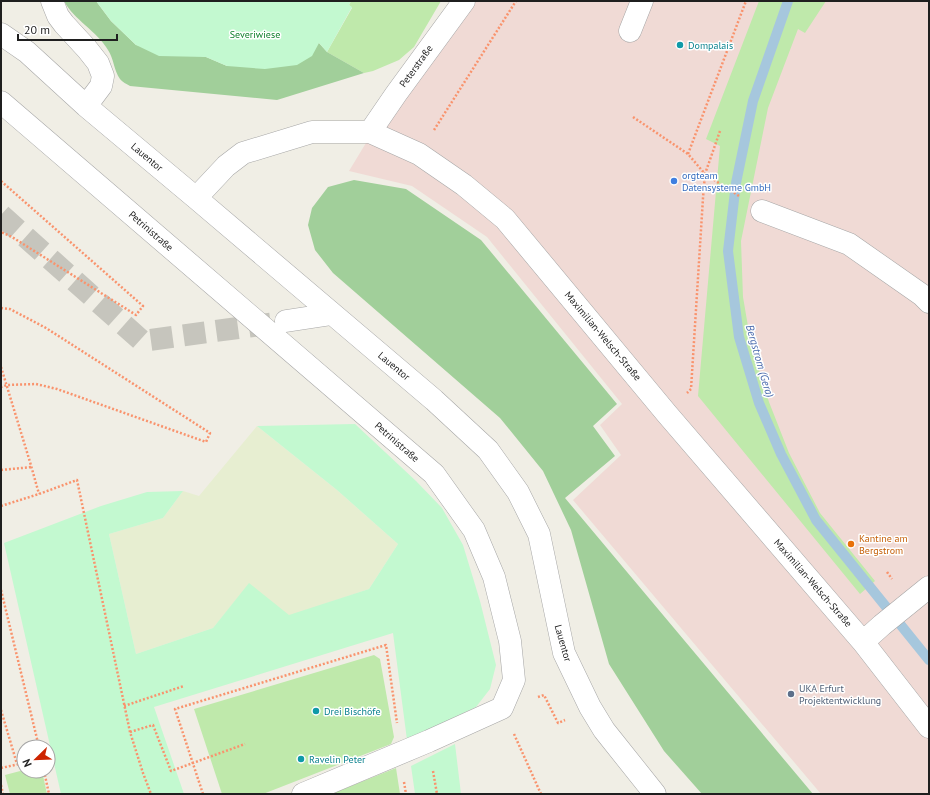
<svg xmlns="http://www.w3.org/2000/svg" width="930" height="795" font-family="'PT Sans',sans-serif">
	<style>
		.commercial { fill: #f0dad5 }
		.farmland { fill: #e7eed1 }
		.grass { fill: #bfe9ab }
		.forest { fill: #a1cf9a }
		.park { fill: #c3f9d0 }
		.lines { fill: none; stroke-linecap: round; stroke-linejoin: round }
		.stream { stroke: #a6c7dd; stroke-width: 10 }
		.minor-tunnel { stroke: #c6c5bd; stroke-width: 22; stroke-dasharray: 22 11; stroke-linecap: butt }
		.minor-casing { stroke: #a6a6a6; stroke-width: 23 }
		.path { stroke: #f9936d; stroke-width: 2.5; stroke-dasharray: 2 2; stroke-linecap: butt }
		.minor { stroke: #fff; stroke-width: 22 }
		.culture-dot { fill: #0f9aa8; stroke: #fff; stroke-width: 1.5 }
		.shop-dot { fill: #3f7fe0; stroke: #fff; stroke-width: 1.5 }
		.food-dot { fill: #e8710a; stroke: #fff; stroke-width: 1.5 }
		.service-dot { fill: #5c6f8a; stroke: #fff; stroke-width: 1.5 }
		.labels { text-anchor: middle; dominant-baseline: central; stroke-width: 3; stroke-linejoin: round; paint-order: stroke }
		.park-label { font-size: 10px; fill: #0c7e29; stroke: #fff }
		.culture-label { font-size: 10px; fill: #0d838f; stroke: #fff; text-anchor: start }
		.street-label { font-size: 10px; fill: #1f1f1f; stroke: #fff }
		.shop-label { font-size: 10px; fill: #366cbe; stroke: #fff; text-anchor: start }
		.food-label { font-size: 10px; fill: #c56008; stroke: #fff; text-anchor: start }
		.service-label { font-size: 10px; fill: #4e5e75; stroke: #fff; text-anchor: start }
		.water-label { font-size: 11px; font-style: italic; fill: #4b6cae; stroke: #fff }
	</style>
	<rect width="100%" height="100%" fill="#f0eee5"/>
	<path class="commercial" d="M452,1H929V794H821L573,500L621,455L600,425L622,404L487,237L412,186L349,171Z"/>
	<path class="farmland" d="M257,426L337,490L398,544L369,589L289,616L249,584L213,628L136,654L109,534L163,518L183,491L199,496Z"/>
	<path class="grass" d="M351,1H441L414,47L399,60L373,71L364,73L327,52L352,8L349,5Z
		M759,1H826L805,33L798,29L768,108L741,241L743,297L751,344L769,402L789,453L820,513L875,581L860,594L698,396L720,146L706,139Z
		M374,655L380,659L394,737L391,744L263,794H222L194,709Z
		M396,768L400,794H331Z
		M24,770V771H42L47,794H10L5,775Z"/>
	<path class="forest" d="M64,1H96L111,21L136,45L206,57L227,66L319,43L327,52L364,73L277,100L130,86C127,84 122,82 120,79C114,71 114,59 108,50C97,31 74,20 64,1Z
		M354,180L406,189L481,240L617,404L593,426L615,456L565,498L813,794H702L664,751L609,664L571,530L543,471L500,418L333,273L315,250L308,225L312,208L328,187Z"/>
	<path class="park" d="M96,1H351L349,5L352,7L327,52L319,43L312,56L297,65L265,69L227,66L206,57L159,56L136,45L111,21Z
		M355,424L416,481L442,508L463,545L480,601L496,665L490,689L476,707L407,740L393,633L154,707L184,794H61L4,543L101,506L147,492L183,491L163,518L109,534L136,654L213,628L249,583L289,615L369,589L398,544L337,490L257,426Z
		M455,744L461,794H415L411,766Z"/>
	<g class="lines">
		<path class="stream" d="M788,1L753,101L736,183L728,251L739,337L759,403L781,454L816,520L929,660"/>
		<path class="minor-tunnel" d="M1,215L142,341L275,323"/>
		<defs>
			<path id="minor" d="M52,1L58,16L64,24L87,49L98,63L103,76L101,86L86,106
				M630,31L642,1
				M1,34L27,52L86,106L196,198L434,400L488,450L518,492L539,534L564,653L590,707L604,730L655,794
				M1,102L434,474L474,530L494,577L510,641L514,680L502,708L429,741L303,794
				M370,132L396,94L464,1
				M196,198L226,166L243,153L312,132H370L419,154L464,185L505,219L667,414L863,642L929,727
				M762,211L849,244L922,295L929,302
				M286,321L332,314
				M863,642L882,625L929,587"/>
		</defs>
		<use href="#minor" class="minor-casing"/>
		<path class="path" d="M633,117L688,154L705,174L703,198L691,389L687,393
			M434,130L516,1
			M720,131L705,174L739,196
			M688,154L746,1
			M1,181L143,306L136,315L12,237L1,232
			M1,308L10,309L46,328L210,433L206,442L57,389L36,384L7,385L1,387
			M1,367L30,462L39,494
			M1,470L32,467
			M1,506L39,494L77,480L130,732L143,773L151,794
			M887,572L892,579
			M1,590L39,747
			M538,697L544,695L558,723L565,720
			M124,706L184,686
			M1,710L17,764
			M130,732L153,725L171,771L245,744
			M514,734L541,794
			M1,768L24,763
			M44,771L49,794
			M433,771L437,794
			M404,782L406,794
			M1,785L3,794
			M203,794L175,709L386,645L397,723"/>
		<use href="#minor" class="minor"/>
	</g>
	<g class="culture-dot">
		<circle cx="680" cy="45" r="4"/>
		<circle cx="316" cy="711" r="4"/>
		<circle cx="301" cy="759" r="4"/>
	</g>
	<circle class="shop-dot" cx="674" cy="181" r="4"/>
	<circle class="food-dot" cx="851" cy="544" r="4"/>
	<circle class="service-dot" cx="791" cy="694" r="4"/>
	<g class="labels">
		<g class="park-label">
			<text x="255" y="34">Severiwiese</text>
		</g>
		<g class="culture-label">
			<text x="688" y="45">Dompalais</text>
			<text x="324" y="711">Drei Bischöfe</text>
			<text x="309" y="759">Ravelin Peter</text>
		</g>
		<g class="street-label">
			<text transform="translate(416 66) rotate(-54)">Peterstraße</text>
			<text transform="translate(147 157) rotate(40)">Lauentor</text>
			<text transform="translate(151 231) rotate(41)">Petrinistraße</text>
			<text transform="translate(603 336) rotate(50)">Maximilian-Welsch-Straße</text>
			<text transform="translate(394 366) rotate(40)">Lauentor</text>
			<text transform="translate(397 442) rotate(41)">Petrinistraße</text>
			<text transform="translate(813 583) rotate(49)">Maximilian-Welsch-Straße</text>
			<text transform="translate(563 643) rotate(74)">Lauentor</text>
		</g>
		<g class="shop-label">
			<text x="682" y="175">orgteam<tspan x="682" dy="12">Datensysteme GmbH</tspan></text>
		</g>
		<g class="food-label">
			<text x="859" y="538">Kantine am<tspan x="859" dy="12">Bergstrom</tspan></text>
		</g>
		<g class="service-label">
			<text x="799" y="688">UKA Erfurt<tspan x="799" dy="12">Projektentwicklung</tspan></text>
		</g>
		<g class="water-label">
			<text transform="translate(760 361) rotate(74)">Bergstrom (Gera)</text>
		</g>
	</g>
	<rect width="930" height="795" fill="none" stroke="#1f1f1f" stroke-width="4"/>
	<g transform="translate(36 759) rotate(247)"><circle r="19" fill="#ffffff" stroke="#a5a5a5"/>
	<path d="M0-3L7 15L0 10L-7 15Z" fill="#cd2401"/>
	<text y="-6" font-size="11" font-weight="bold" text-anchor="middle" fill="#1f1f1f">N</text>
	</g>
	<path d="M18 34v6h99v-6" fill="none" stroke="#1f1f1f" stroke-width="2"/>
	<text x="24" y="34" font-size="12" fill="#1f1f1f" stroke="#ffffff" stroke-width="3" paint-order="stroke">20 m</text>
</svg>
